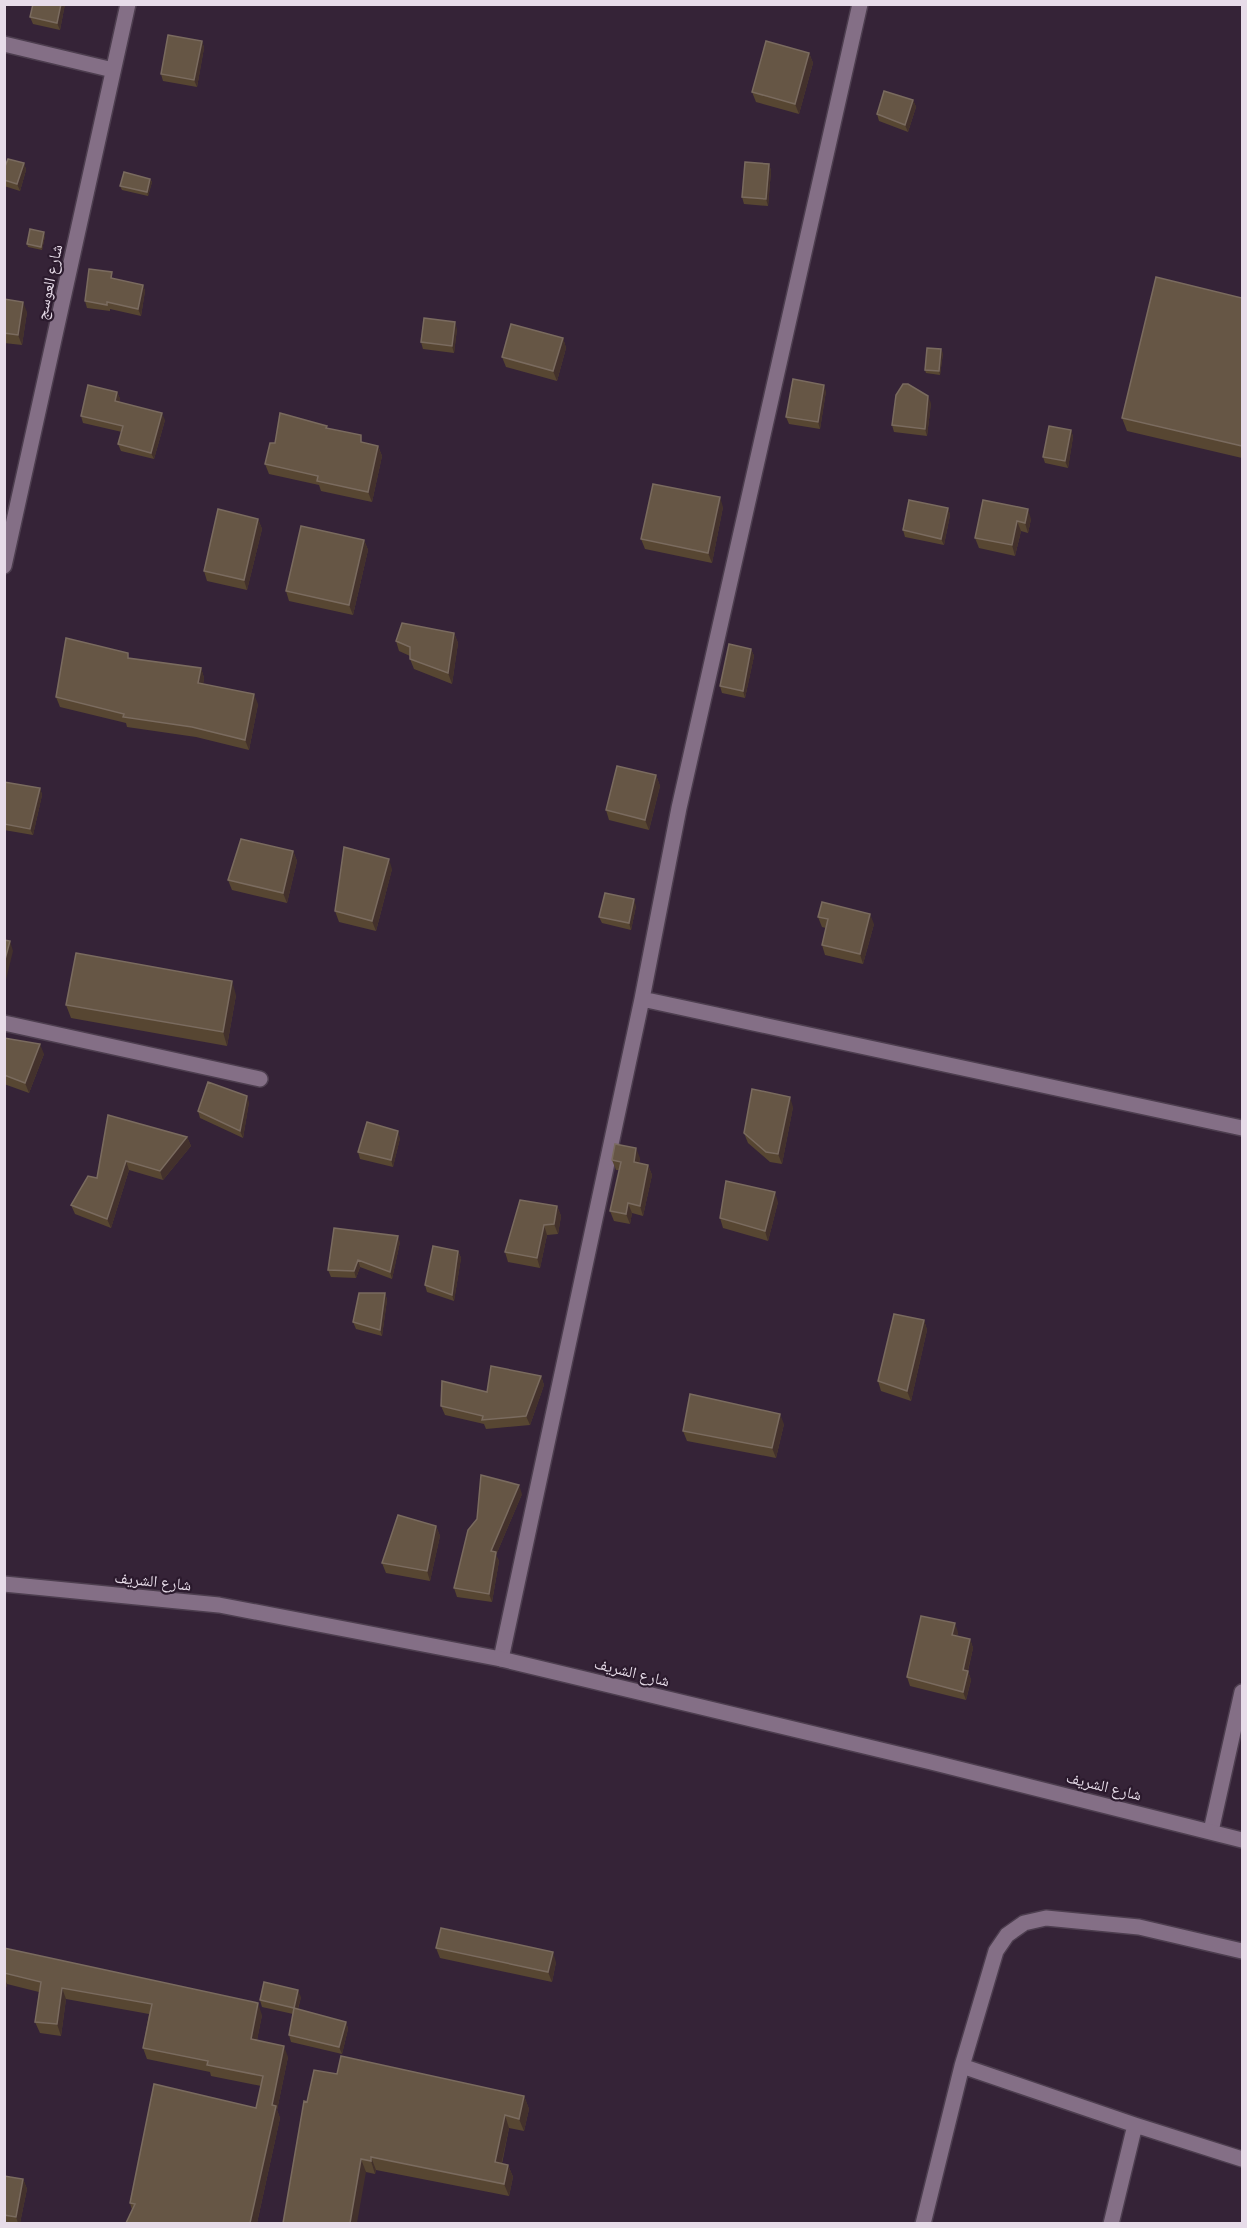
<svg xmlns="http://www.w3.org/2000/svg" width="1247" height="2228" font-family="Karla,'Noto Naskh Arabic',sans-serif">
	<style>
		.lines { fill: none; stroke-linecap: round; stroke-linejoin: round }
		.street-casing { stroke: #4d3e4f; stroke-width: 18 }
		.secondary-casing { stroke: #4d3e4f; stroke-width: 18 }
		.street { stroke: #846f86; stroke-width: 15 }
		.secondary { stroke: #846f86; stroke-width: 15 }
		.wall { fill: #574632 }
		.shaded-wall { fill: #43312c }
		.building { fill: #665645; stroke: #7a6b5f; stroke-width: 1.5 }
		.labels { text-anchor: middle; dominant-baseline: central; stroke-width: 4.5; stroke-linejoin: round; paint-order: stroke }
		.street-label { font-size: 16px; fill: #e7dce9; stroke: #2b1a2d }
	</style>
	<rect width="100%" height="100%" fill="#352337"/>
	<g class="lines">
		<defs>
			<path id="street" d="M4,44L113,70
				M4,566L128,4
				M642,999L1242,1128
				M4,1023L260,1079
				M501,1659L642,999L679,808L860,4
				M1211,1831L1242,1692
				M962,2066L1135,2125L1242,2159
				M923,2224L962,2066L996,1951L1007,1935L1024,1923L1046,1918L1139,1927L1242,1951
				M1111,2224L1135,2125"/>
			<path id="secondary" d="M4,1584L219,1605L501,1659L931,1762L1242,1840"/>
		</defs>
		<use href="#street" class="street-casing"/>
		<use href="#secondary" class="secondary-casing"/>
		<use href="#street" class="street"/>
		<use href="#secondary" class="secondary"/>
	</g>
	<path class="wall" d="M33,4H65L60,30L33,24L30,17Z
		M202,41L204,48L197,87L163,81L161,74Z
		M809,53L813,63L799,114L756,102L752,92Z
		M913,100L916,107L908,132L879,121L877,114Z
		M24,163L26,170L20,191L4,186V169Z
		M769,164L771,171L768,206L744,204L742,197Z
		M150,179L152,182L148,196L122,190L120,186Z
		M45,236L42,250L28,247L27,244Z
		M114,279L143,285L145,291L141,316L110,309V311L87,308L85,301Z
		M1242,298V458L1127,431L1122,418Z
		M4,299L27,312L22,345L4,343Z
		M457,329L454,353L423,349L421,342Z
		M563,338L566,348L557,381L506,367L502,357Z
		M943,353L940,375L926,373L925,370Z
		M826,391L820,429L789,424L786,417Z
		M117,392L120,399L119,402L165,420L154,459L121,451L118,444L122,432L83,423L81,416Z
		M931,403L927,436L894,432L892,425Z
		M327,428L364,443L378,446L382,456L372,502L321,491L319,485L269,474L265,464L275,443Z
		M1071,430L1073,437L1068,468L1045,463L1043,457Z
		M983,500L1031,519L1028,533L1021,531L1015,556L979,548L975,538Z
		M723,507L712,563L645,549L641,539Z
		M948,508L950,515L944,545L905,537L903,530Z
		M258,519L262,529L247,590L207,581L204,571Z
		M364,540L368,550L353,615L289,601L286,591Z
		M454,633L458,643L452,684L414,669L410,659V656L399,651L396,641Z
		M751,649L754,656L745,698L722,693L720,686Z
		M130,658L201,668L204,678L203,684L258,704L249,750L196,737L127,727L126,723L60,707L56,697Z
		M656,775L660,786L649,830L609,820L606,810Z
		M4,782L40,788L42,795L33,835L4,830Z
		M293,851L297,861L287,903L232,890L228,880Z
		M392,869L376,931L339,922L335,911Z
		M636,906L631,930L602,923L599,917Z
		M818,917L874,924L863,964L825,955L822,945L826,928L822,927Z
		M236,995L227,1046L71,1018L66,1005Z
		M4,1038L44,1054L29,1093L4,1084Z
		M249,1102L243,1138L200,1118L198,1111Z
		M793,1107L782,1164L770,1162L748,1143L744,1133Z
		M108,1115L187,1137L191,1146L163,1180L129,1170L111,1228L75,1214L71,1205L97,1178Z
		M400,1138L393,1167L360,1159L358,1152Z
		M640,1158L639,1163L648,1165L652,1175L643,1216L632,1213L630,1224L614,1221L610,1211L619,1170H616L612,1160Z
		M778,1202L768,1241L723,1228L720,1218Z
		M557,1206L561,1216L558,1234L547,1235L540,1268L508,1262L505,1252Z
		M400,1242L392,1279L360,1267L356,1278L331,1277L328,1270Z
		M458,1251L461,1258L454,1301L427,1292L425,1285Z
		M385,1293L387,1300L382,1336L356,1329L353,1322Z
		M924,1320L927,1330L911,1401L881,1391L878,1381Z
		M541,1376L544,1385L530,1425L486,1429L484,1424L445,1415L441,1406Z
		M784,1424L776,1458L687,1441L683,1431Z
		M522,1494L496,1555L499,1561L492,1602L457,1597L454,1588L477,1519Z
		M436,1526L440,1536L430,1581L386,1573L382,1563Z
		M958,1632L957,1636L970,1639L973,1648L968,1671L971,1680L966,1700L910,1686L907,1677Z
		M4,1948L262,2015L257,2040L288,2057L277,2110L280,2118L257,2223H126L132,2210L130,2203L256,2108L261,2086L211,2076L210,2072L147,2059L143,2048L149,2014L66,1999L61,2036L40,2033L35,2022L39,1992L7,1984L4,1995Z
		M436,1948L556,1962L552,1982L440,1958Z
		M301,1997L298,2009L346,2022L348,2029L342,2054L291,2042L289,2035L293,2014L262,2007L260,2000Z
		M337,2074L524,2096L529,2109L524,2131L509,2128L502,2164L508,2165L513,2177L509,2196L376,2170L375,2174L366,2172L307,2102Z
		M4,2176L23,2179L27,2189L20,2223H4Z"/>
	<path class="shaded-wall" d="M61,4H65L60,30L57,23Z
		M202,41L204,48L197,87L194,80Z
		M809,53L813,63L799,114L795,104Z
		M913,100L916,107L908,132L905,125Z
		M24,163L26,170L20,191L17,184Z
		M769,164L771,171L768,206L766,199Z
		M150,179L152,182L148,196L147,192Z
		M44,232L45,236L42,250L41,247Z
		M143,285L145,291L141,316L138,309Z
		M23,302L27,312L22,345L18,335Z
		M455,322L457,329L454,353L452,346Z
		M563,338L566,348L557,381L553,371Z
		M941,349L943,353L940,375L939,371Z
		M824,385L826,391L820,429L818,422Z
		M117,392L120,399L118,407L115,401Z
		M928,396L931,403L927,436L925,429Z
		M162,413L165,420L154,459L151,453Z
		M1071,430L1073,437L1068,468L1065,461Z
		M378,446L382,456L372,502L368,492Z
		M720,497L723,507L712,563L708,553Z
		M948,508L950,515L944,545L941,539Z
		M1028,509L1031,519L1028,533L1025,523Z
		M258,519L262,529L247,590L244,580Z
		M1017,521L1021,531L1015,556L1012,545Z
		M364,540L368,550L353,615L349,605Z
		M454,633L458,643L452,684L448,673Z
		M751,649L754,656L745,698L743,691Z
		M201,668L204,678L202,693L198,683Z
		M254,694L258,704L249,750L245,740Z
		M656,775L660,786L649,830L645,820Z
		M40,788L42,795L33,835L30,829Z
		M293,851L297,861L287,903L283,893Z
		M389,859L392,869L376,931L372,921Z
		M634,899L636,906L631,930L629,923Z
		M870,914L874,924L863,964L860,954Z
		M10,941L13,951L4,988V963Z
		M232,981L236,995L227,1046L223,1032Z
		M40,1044L44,1054L29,1093L25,1083Z
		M247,1096L249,1102L243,1138L240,1131Z
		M790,1097L793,1107L782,1164L778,1154Z
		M398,1131L400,1138L393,1167L391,1160Z
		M187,1137L191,1146L163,1180L160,1171Z
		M636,1148L640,1158L637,1172L634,1162Z
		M126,1161L129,1170L111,1228L107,1219Z
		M648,1165L652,1175L643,1216L640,1206Z
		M775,1192L778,1202L768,1241L765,1231Z
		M628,1203L632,1213L630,1224L626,1214Z
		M557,1206L561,1216L558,1234L554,1224Z
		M544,1225L547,1235L540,1268L537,1258Z
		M398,1236L400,1242L392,1279L390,1272Z
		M458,1251L461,1258L454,1301L452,1295Z
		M358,1260L360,1267L356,1278L354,1271Z
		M385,1293L387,1300L382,1336L380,1330Z
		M924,1320L927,1330L911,1401L907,1391Z
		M541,1376L544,1385L530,1425L526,1416Z
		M780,1414L784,1424L776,1458L772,1448Z
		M519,1485L522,1494L496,1555L499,1561L492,1602L489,1594L491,1551Z
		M436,1526L440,1536L430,1581L427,1571Z
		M955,1623L958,1632L955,1644L952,1635Z
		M970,1639L973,1648L966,1678L963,1670Z
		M968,1671L971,1680L966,1700L963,1692Z
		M553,1952L556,1962L552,1982L548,1972Z
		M4,1978L7,1984L4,1995Z
		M62,1988L66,1999L61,2036L57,2024Z
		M298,1990L301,1997L296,2015L294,2008Z
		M258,2003L262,2015L255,2050L251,2039Z
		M346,2022L348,2029L342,2054L339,2047Z
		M284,2046L288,2057L277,2110L280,2118L257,2223H250L272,2105Z
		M524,2096L529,2109L524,2131L519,2119Z
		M505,2115L509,2128L499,2175L495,2162Z
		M371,2157L376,2170L375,2174L371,2161Z
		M361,2159L366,2172L357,2223H350Z
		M508,2165L513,2177L509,2196L504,2184Z
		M23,2179L27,2189L20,2223H18L16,2217Z"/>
	<path class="building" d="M33,4H61L57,23L30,17Z
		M168,35L202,41L194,80L161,74Z
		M766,41L809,53L795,104L752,92Z
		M884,91L913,100L905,125L877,114Z
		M8,159L24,163L17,184L4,180V169Z
		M745,162L769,164L766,199L742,197Z
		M124,172L150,179L147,192L120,186Z
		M30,229L44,232L41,247L27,244Z
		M89,269L112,272L111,278L143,285L138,309L107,302V305L85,301Z
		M1156,277L1242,298V446L1122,418Z
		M4,299L23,302L18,335L4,333Z
		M424,318L455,322L452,346L421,342Z
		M511,324L563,338L553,371L502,357Z
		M927,348L941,349L939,371L925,370Z
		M793,379L824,385L818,422L786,417Z
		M903,384H908L928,396L925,429L892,425L896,395Z
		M88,385L117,392L115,401L162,413L151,453L118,444L123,426L81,416Z
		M280,413L327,426L326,428L361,435V442L378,446L368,492L317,481L318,476L265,464L270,443H275Z
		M1049,426L1071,430L1065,461L1043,457Z
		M653,484L720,497L708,553L641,539Z
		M909,500L948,508L941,539L903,530Z
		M983,500L1028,509L1025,523L1017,521L1012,545L975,538Z
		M218,509L258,519L244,580L204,571Z
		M301,526L364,540L349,605L286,591Z
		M402,623L454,633L448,673L410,659V647L396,641Z
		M66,638L128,653V658L201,668L198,683L254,694L245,740L192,727L123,717L124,714L56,697Z
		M729,644L751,649L743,691L720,686Z
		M617,766L656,775L645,820L606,810Z
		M4,782L40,788L30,829L4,824Z
		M241,839L293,851L283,893L228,880Z
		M344,847L389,859L372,921L335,911Z
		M605,893L634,899L629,923L599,917Z
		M822,902L870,914L860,954L822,945L828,919L818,917Z
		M4,940L10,941L4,963Z
		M76,953L232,981L223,1032L66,1005Z
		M4,1038L40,1044L25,1083L4,1075Z
		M208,1082L247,1096L240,1131L198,1111Z
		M752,1089L790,1097L778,1154L766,1152L744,1133Z
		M108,1115L187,1137L160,1171L126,1161L107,1219L71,1205L88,1176L97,1178Z
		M367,1122L398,1131L391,1160L358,1152Z
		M615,1144L636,1148L634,1162L648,1165L640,1206L628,1203L626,1214L610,1211L621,1162L612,1160Z
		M726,1181L775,1192L765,1231L720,1218Z
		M520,1200L557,1206L554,1224L544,1225L537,1258L505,1252Z
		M334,1228L398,1236L390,1272L358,1260L354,1271L328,1270Z
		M433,1246L458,1251L452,1295L425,1285Z
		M359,1293H385L380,1330L353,1322Z
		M894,1314L924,1320L907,1391L878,1381Z
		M491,1366L541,1376L526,1416L482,1420L483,1416L441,1406L442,1381L487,1392Z
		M690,1394L780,1414L772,1448L683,1431Z
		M481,1475L519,1485L491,1551L496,1552L489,1594L454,1588L468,1530L477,1519Z
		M398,1515L436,1526L427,1571L382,1563Z
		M921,1616L955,1623L952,1635L970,1639L963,1670L968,1671L963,1692L907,1677Z
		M441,1928L553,1952L548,1972L436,1948Z
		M4,1948L258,2003L251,2039L284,2046L272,2105L276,2106L250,2223H126L135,2204L130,2203L154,2084L256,2108L263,2076L207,2065L208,2061L143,2048L152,2004L62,1988L57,2024L35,2022L41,1982L4,1973Z
		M264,1982L298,1990L294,2008L260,2000Z
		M294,2008L346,2022L339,2047L289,2035Z
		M341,2056L524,2096L519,2119L505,2115L495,2162L508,2165L504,2184L371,2157V2161L361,2159L350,2223H283L304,2101L307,2102L314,2070L337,2074Z
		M4,2176L23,2179L16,2217L4,2215Z"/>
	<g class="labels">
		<g class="street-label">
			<text transform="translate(49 282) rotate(-78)">شارع العوسج</text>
			<text transform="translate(153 1581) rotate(6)">شارع الشريف</text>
			<text transform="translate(632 1672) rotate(14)">شارع الشريف</text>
			<text transform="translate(1104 1786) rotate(14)">شارع الشريف</text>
		</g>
	</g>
	<rect width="1247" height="2228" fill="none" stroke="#e7dce9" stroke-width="12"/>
</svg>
